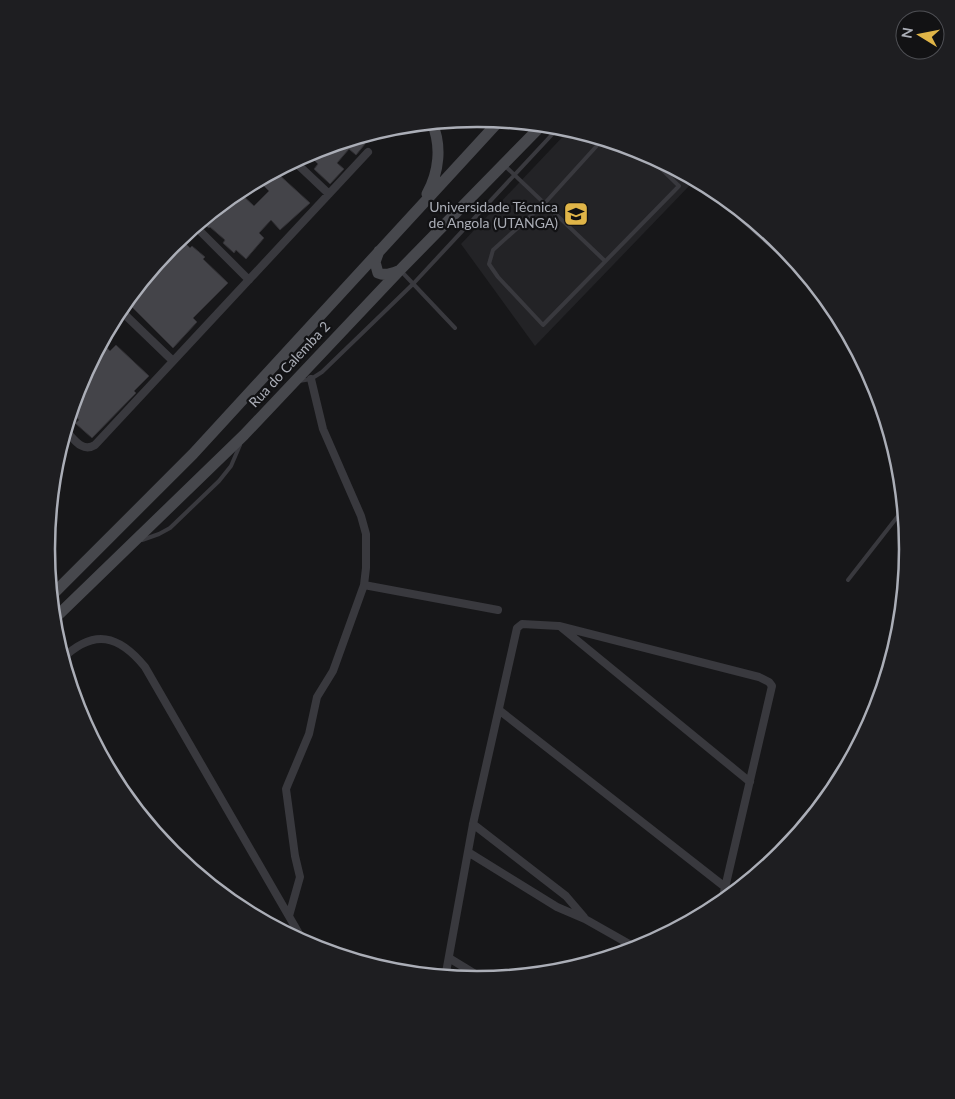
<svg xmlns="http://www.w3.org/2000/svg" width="955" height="1099" font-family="Lato,sans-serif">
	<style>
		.built { fill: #232326 }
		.building { fill: #444449; stroke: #323135 }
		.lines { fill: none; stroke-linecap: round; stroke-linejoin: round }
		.service { stroke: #39393e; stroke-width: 4 }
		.minor { stroke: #39393e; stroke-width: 8 }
		.secondary { stroke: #47484d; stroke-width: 11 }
		.labels { text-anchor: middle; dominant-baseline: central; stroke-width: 4.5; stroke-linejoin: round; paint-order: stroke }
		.poi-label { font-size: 14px; fill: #abaeb7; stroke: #121214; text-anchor: end }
		.street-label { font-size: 14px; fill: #abaeb7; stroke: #121214 }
		.rim { fill: none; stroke: #abaeb7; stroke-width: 2.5 }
	</style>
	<rect width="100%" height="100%" fill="#171719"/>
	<path class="built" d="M570,129L643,151L671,166L691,184L535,346L461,244Z"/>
	<path class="building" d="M361,136L359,139L365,144L356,155L349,149L337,163L344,169L330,184L314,169L318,164L308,154Z
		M275,171L310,203L280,230L271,220L259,233L264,238L246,259L236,250L234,253L223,243L225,240L210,227L209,228L202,223L212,212L238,191L254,206L269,191L258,180Z
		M183,241L190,248L192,246L205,257L203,259L228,283L193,318L197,322L173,348L126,301L173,244L175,242L179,246Z
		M102,342L110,351L116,345L149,376L134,391L136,393L92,438L75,423L79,420L71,411L79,384L85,373L88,376L101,360L95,355Z"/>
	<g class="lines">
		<path class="service" d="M603,139L544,204L493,250L489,264L498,277L543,325L679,186L643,151
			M505,166L605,261
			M401,271L455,328
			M299,381L311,379L322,372L413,284L560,126
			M142,540L159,534L170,528L219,481L231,466L240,445
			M848,580L905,507"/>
		<path class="minor" d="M294,161L329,194
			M706,185L812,280
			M195,226L249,280
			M119,309L173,361
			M65,430C74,439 82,453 95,445L368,152
			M364,585L498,610
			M562,628L750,782
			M62,659C94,628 119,635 145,667L305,944
			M499,710L725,887
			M473,824L566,896L584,917
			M468,852L557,907L585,919L638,949
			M289,916L300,877L295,856L286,789L288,784L309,734L317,697L333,671L364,585L366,568V534L361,516L323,429L311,379
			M449,958L485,980
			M445,978L473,824L517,628L522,624L559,626L759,677L769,682L772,686L721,905"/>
		<path class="secondary" d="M427,194C439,172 442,146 432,123
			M379,251L375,262L378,273C385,276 391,274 398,271
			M51,596L193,454L500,120
			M53,620L244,435L400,270L542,125"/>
	</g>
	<defs>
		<symbol id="university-square" viewBox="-11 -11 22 22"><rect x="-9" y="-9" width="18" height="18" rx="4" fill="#e0b548" stroke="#121214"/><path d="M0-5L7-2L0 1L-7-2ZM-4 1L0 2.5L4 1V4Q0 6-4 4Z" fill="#111"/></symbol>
	</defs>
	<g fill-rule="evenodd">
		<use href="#university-square" x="562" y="200" width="28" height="28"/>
	</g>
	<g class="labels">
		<g class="poi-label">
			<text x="558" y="206">Universidade Técnica<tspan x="558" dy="16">de Angola (UTANGA)</tspan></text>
		</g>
		<g class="street-label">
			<text transform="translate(289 364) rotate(-47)">Rua do Calemba 2</text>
		</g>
	</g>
	<path d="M0 0H955V1099H0ZM55 549a422 422 0 1 1 844 0a422 422 0 1 1-844 0Z" fill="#1e1e21" fill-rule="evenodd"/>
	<path class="rim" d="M55 549a422 422 0 1 1 844 0a422 422 0 1 1-844 0Z"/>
	<g transform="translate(920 35) rotate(280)"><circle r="24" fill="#121214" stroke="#4f5055"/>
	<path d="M0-4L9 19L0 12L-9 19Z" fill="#e0b548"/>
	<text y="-8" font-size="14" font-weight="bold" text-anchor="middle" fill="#abaeb7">N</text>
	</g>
</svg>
